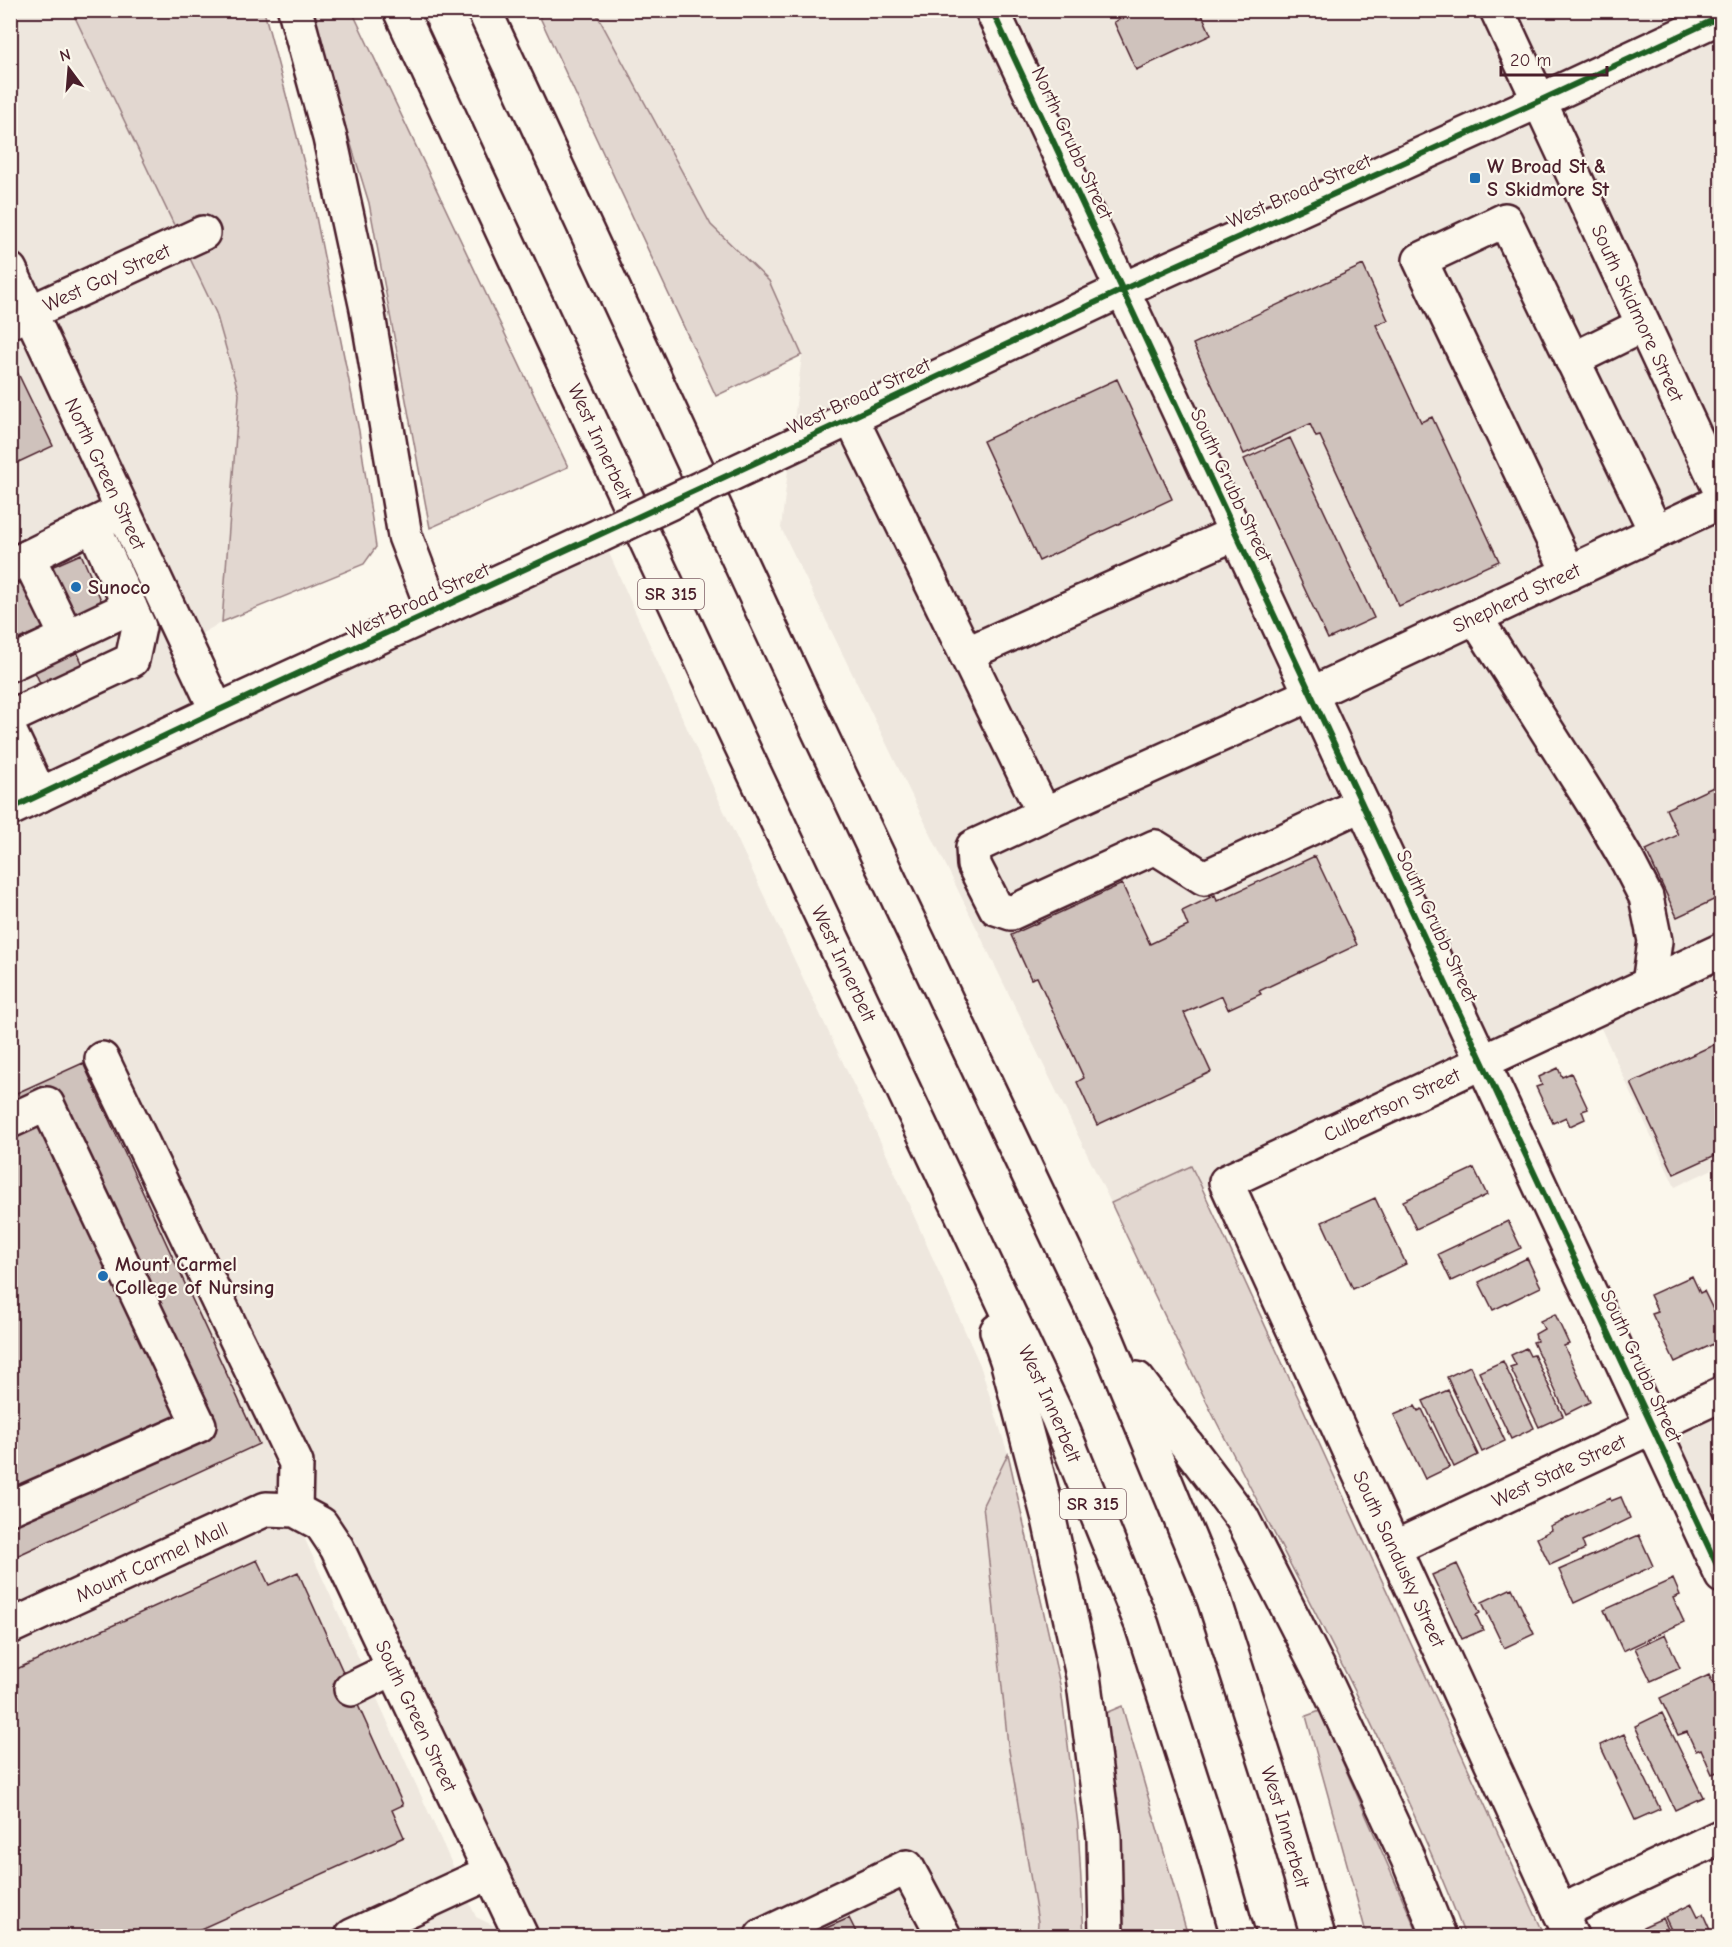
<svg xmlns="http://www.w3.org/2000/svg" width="1732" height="1947" font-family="'Comic Neue',sans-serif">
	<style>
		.built { fill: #eee7de }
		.green { fill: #e2d7d0; stroke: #967b7e; stroke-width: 1.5 }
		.building { fill: #cfc2bc; stroke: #4a1f2b; stroke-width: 1.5 }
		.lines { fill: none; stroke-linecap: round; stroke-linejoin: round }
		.minor-casing { stroke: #4a1f2b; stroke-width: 38 }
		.major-casing { stroke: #4a1f2b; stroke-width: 38 }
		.highway-casing { stroke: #4a1f2b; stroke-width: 38 }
		.minor { stroke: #fbf7ec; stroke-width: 33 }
		.major { stroke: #fbf7ec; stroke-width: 33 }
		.highway { stroke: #fbf7ec; stroke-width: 33 }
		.major-bridge-casing { stroke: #4a1f2b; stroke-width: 38; stroke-linecap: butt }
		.major-bridge { stroke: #fbf7ec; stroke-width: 33 }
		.cycleway-casing { stroke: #fbf7ec; stroke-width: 10 }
		.cycleway { stroke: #1b5e20; stroke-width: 6 }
		.poi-dot { fill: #1f6fb2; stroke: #fbf7ec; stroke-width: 2 }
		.labels { text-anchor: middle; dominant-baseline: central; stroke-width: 4.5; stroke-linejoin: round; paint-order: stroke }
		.shield { fill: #fbf7ec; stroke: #7f6065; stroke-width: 1.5 }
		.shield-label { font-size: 18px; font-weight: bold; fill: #4a1f2b }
		.street-label { font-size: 20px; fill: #4a1f2b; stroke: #fbf7ec }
		.poi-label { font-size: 20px; font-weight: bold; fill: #4a1f2b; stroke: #fbf7ec; text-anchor: start }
	</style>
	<rect width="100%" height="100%" fill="#fbf7ec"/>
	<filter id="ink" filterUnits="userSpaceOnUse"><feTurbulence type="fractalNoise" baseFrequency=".0167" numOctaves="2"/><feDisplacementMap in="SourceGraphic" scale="12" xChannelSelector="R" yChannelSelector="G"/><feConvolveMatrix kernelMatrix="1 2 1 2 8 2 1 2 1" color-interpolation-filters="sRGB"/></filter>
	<g filter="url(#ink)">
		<path class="built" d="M72,10L216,313L239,394L222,622L185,643L217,710L601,535L723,809L891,1164L980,1365L1008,1454L983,1505L1008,1745L1038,1922L1037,1936H521L184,1227L138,1136L303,1535L476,1917L515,1936H11L10,11Z
			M595,11H1721V1165L1675,1187L1593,1011L1202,1188L1191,1166L1111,1203L781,528L802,355L769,281L711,226Z
			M1721,1388V1574L1651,1421Z"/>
		<path class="green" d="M72,11H264L309,182L359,431L376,547L364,564L222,622L239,394L216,313Z
			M310,11H352L568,467L430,528L369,203Z
			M537,11H595L711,225L769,281L802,355L716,396Z
			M1191,1166L1202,1188L1545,1936H1465C1395,1755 1299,1584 1211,1411C1177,1342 1144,1273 1111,1203Z
			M1008,1454L1061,1689L1078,1825L1084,1936H1037L1038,1922L1008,1745L983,1505Z
			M1122,1706L1188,1936H1124L1121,1853L1103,1714Z
			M1320,1711L1419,1936H1367L1306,1716Z"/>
		<path class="building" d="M1138,10H1200L1211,35L1136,70L1114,22Z
			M1363,265L1388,320L1376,325L1421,422L1432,417L1499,561L1399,606L1320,436L1316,437L1310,424L1244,454L1193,344Z
			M10,361H12L53,446L10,466Z
			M1117,379L1172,499L1039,561L983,441Z
			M1290,438L1374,618L1328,639L1244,459Z
			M81,554L105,609L73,623L49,568Z
			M27,580L48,626L10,643V588Z
			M73,643L88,676L46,696L31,663Z
			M1722,783V896L1677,917L1646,850L1678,835L1666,809Z
			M1315,856L1357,945L1259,991L1261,994L1228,1009L1222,996L1184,1013L1211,1072L1097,1125L1077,1082L1084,1078L1037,977L1031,979L1011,935L1122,884L1150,944L1188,926L1182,911L1215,895L1217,901Z
			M1722,1041V1152L1674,1174L1631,1083Z
			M83,1063L259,1444L10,1559V1096Z
			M1558,1068L1562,1077L1571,1073L1588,1109L1582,1111L1585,1119L1570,1126L1566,1117L1553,1123L1536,1087L1542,1085L1539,1077Z
			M1474,1168L1487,1195L1416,1229L1403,1201Z
			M1375,1198L1406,1264L1353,1289L1322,1222Z
			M1508,1221L1521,1248L1451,1281L1438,1254Z
			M1527,1258L1541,1287L1493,1310L1479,1282Z
			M1692,1276L1700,1293L1704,1291L1722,1328V1340L1675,1362L1652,1314L1658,1312L1650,1295Z
			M1555,1314L1569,1344L1564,1346L1590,1402L1566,1414L1533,1342L1537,1341L1535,1334L1544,1329L1540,1321Z
			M1526,1348L1530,1356L1534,1355L1563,1416L1539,1427L1510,1367L1516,1365L1511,1355Z
			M1503,1361L1534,1428L1511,1439L1479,1372Z
			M1470,1366L1505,1441L1482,1452L1447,1377Z
			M1448,1390L1478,1455L1454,1467L1423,1401Z
			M1415,1406L1418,1411L1422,1409L1450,1467L1425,1479L1394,1415Z
			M1621,1497L1630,1518L1582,1541L1585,1549L1550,1565L1537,1538L1552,1530L1550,1526L1610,1498L1611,1501Z
			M1639,1535L1653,1566L1574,1603L1559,1570Z
			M257,1560L269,1585L298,1572L403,1805L392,1810L404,1837L185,1936H10V1672Z
			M1457,1564L1480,1613L1476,1615L1483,1630L1462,1639L1432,1575Z
			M1673,1579L1680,1595L1673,1598L1684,1622L1623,1651L1604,1610Z
			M1512,1588L1534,1634L1504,1648L1482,1602Z
			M1665,1634L1680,1668L1651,1681L1635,1648Z
			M1709,1675L1722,1702V1770L1712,1774L1701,1749L1696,1751L1687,1732L1678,1735L1660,1698Z
			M1662,1713L1703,1797L1675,1810L1635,1726Z
			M1624,1734L1660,1809L1635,1820L1600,1745Z
			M1692,1904L1698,1916L1703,1914L1710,1930L1706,1932L1708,1936H1674L1665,1917Z
			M849,1918L858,1936H808Z
			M1663,1918L1671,1936H1647L1643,1927Z"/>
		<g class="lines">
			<defs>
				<g id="minor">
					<path d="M992,10L1722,1576"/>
					<path id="s1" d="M1497,10L1722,494"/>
					<path id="s2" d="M10,270L217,711"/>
					<path id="s3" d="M11,321L203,233"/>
					<path d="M1572,360L1643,325"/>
					<path id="s4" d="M851,418L1044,814L1311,694L1722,501"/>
					<path d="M28,557L67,637L130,607L93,525"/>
					<path d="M10,566L113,515"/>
					<path d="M1569,573L1420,260L1505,220L1656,532"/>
					<path d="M1475,617L1598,811L1628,862L1646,897L1655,941L1649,984"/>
					<path d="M966,654L1236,533"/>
					<path d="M10,664L67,637"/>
					<path d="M10,717L132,660L139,627L130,607"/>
					<path d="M10,732L40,795"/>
					<path d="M1044,814L973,847L974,865L996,908L1011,913L1155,847L1204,878L1362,804"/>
					<path d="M102,1059L296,1463L295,1510"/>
					<path d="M10,1121L47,1104L199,1425L10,1508"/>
					<path id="s5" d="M1394,1548L1722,1394"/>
					<path id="s6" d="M10,1627L266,1509L295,1510L321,1524L337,1548L521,1936"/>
					<path d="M351,1689L394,1668"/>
					<path d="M1560,1912L1722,1836"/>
					<path d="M352,1936L491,1872"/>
					<path d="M762,1936L907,1867L944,1936"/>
					<path id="s7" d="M1571,1936L1226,1182L1722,950"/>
				</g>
				<path id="major" d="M759,461L1122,290L1539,101L1722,16
					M10,809L217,711L601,535"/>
				<g id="highway">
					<path d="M295,10L330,138L367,309L405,536L434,612"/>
					<path id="s8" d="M400,10L736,734L1058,1418L1142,1625L1212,1844L1238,1936"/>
					<path id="s9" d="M484,10L805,702L1107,1340L1214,1599L1285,1822L1318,1936"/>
					<path d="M997,1331L1007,1360L1049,1519L1083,1676L1104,1837L1106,1936"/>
					<path d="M1137,1379L1242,1518L1328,1687L1408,1859L1439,1936"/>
				</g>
			</defs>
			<use href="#minor" class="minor-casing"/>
			<use href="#major" class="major-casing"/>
			<use href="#highway" class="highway-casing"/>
			<use href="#minor" class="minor"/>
			<use href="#major" class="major"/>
			<use href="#highway" class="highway"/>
			<defs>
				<path id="major-bridge" d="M601,535L759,461"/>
			</defs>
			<use href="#major-bridge" class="major-bridge-casing"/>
			<use href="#major-bridge" class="major-bridge"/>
			<defs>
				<path id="cycleway" d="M992,10L1722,1576
					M10,809L217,711L759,461L1122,290L1539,101L1722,16"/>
			</defs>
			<use href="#cycleway" class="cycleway-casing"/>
			<use href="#cycleway" class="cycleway"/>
		</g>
	</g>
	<g class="poi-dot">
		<rect x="1469" y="172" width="12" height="12" rx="3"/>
		<circle cx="76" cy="587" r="6"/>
		<circle cx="103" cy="1276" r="6"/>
	</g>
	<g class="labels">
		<g class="shield">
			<rect x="638" y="579" width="66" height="30" rx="4.5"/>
			<rect x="1060" y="1489" width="66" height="30" rx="4.5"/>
		</g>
		<g class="shield-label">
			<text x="671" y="594">SR 315</text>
			<text x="1093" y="1504">SR 315</text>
		</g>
		<g class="street-label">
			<text transform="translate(1072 143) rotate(65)">North Grubb Street</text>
			<text transform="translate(1299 191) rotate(-24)">West Broad Street</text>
			<text stroke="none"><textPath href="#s3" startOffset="105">West Gay Street</textPath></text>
			<text stroke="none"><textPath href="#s1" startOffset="334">South Skidmore Street</textPath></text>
			<text transform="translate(859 396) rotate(-25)">West Broad Street</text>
			<text stroke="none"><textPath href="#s8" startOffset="476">West Innerbelt</textPath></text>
			<text stroke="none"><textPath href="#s2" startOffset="225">North Green Street</textPath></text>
			<text transform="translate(1231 485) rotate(65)">South Grubb Street</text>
			<text stroke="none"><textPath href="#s4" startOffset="960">Shepherd Street</textPath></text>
			<text transform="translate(418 601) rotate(-25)">West Broad Street</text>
			<text transform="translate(1437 926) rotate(65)">South Grubb Street</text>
			<text stroke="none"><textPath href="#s8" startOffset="1052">West Innerbelt</textPath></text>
			<text stroke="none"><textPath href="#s7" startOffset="1012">Culbertson Street</textPath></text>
			<text transform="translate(1641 1366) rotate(65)">South Grubb Street</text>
			<text stroke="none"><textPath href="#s8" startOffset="1538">West Innerbelt</textPath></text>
			<text stroke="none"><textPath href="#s5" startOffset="182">West State Street</textPath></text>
			<text transform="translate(1399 1559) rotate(65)">South Sandusky Street</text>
			<text stroke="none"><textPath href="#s6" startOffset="156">Mount Carmel Mall</textPath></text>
			<text stroke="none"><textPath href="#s6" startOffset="555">South Green Street</textPath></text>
			<text stroke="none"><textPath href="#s9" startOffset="1988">West Innerbelt</textPath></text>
		</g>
		<g class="poi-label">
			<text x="1487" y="166">W Broad St &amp;<tspan x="1487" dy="23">S Skidmore St</tspan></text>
			<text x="88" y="587">Sunoco</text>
			<text x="115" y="1264">Mount Carmel<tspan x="115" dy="23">College of Nursing</tspan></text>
		</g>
	</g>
	<rect width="1732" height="1947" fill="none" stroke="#fbf7ec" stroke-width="36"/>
	<rect x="18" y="18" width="1696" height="1911" fill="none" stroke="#4a1f2b" stroke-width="2" filter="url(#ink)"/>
	<g transform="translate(69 69) rotate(344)" stroke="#fbf7ec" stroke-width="4.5" paint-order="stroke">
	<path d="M0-4.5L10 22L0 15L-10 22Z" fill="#4a1f2b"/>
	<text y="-9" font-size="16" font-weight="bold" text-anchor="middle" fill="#4a1f2b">N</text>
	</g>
	<path d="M1501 66v9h106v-9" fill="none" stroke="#4a1f2b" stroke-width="3"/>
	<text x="1510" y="66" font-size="18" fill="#4a1f2b" stroke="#fbf7ec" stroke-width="4.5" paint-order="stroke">20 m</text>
</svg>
